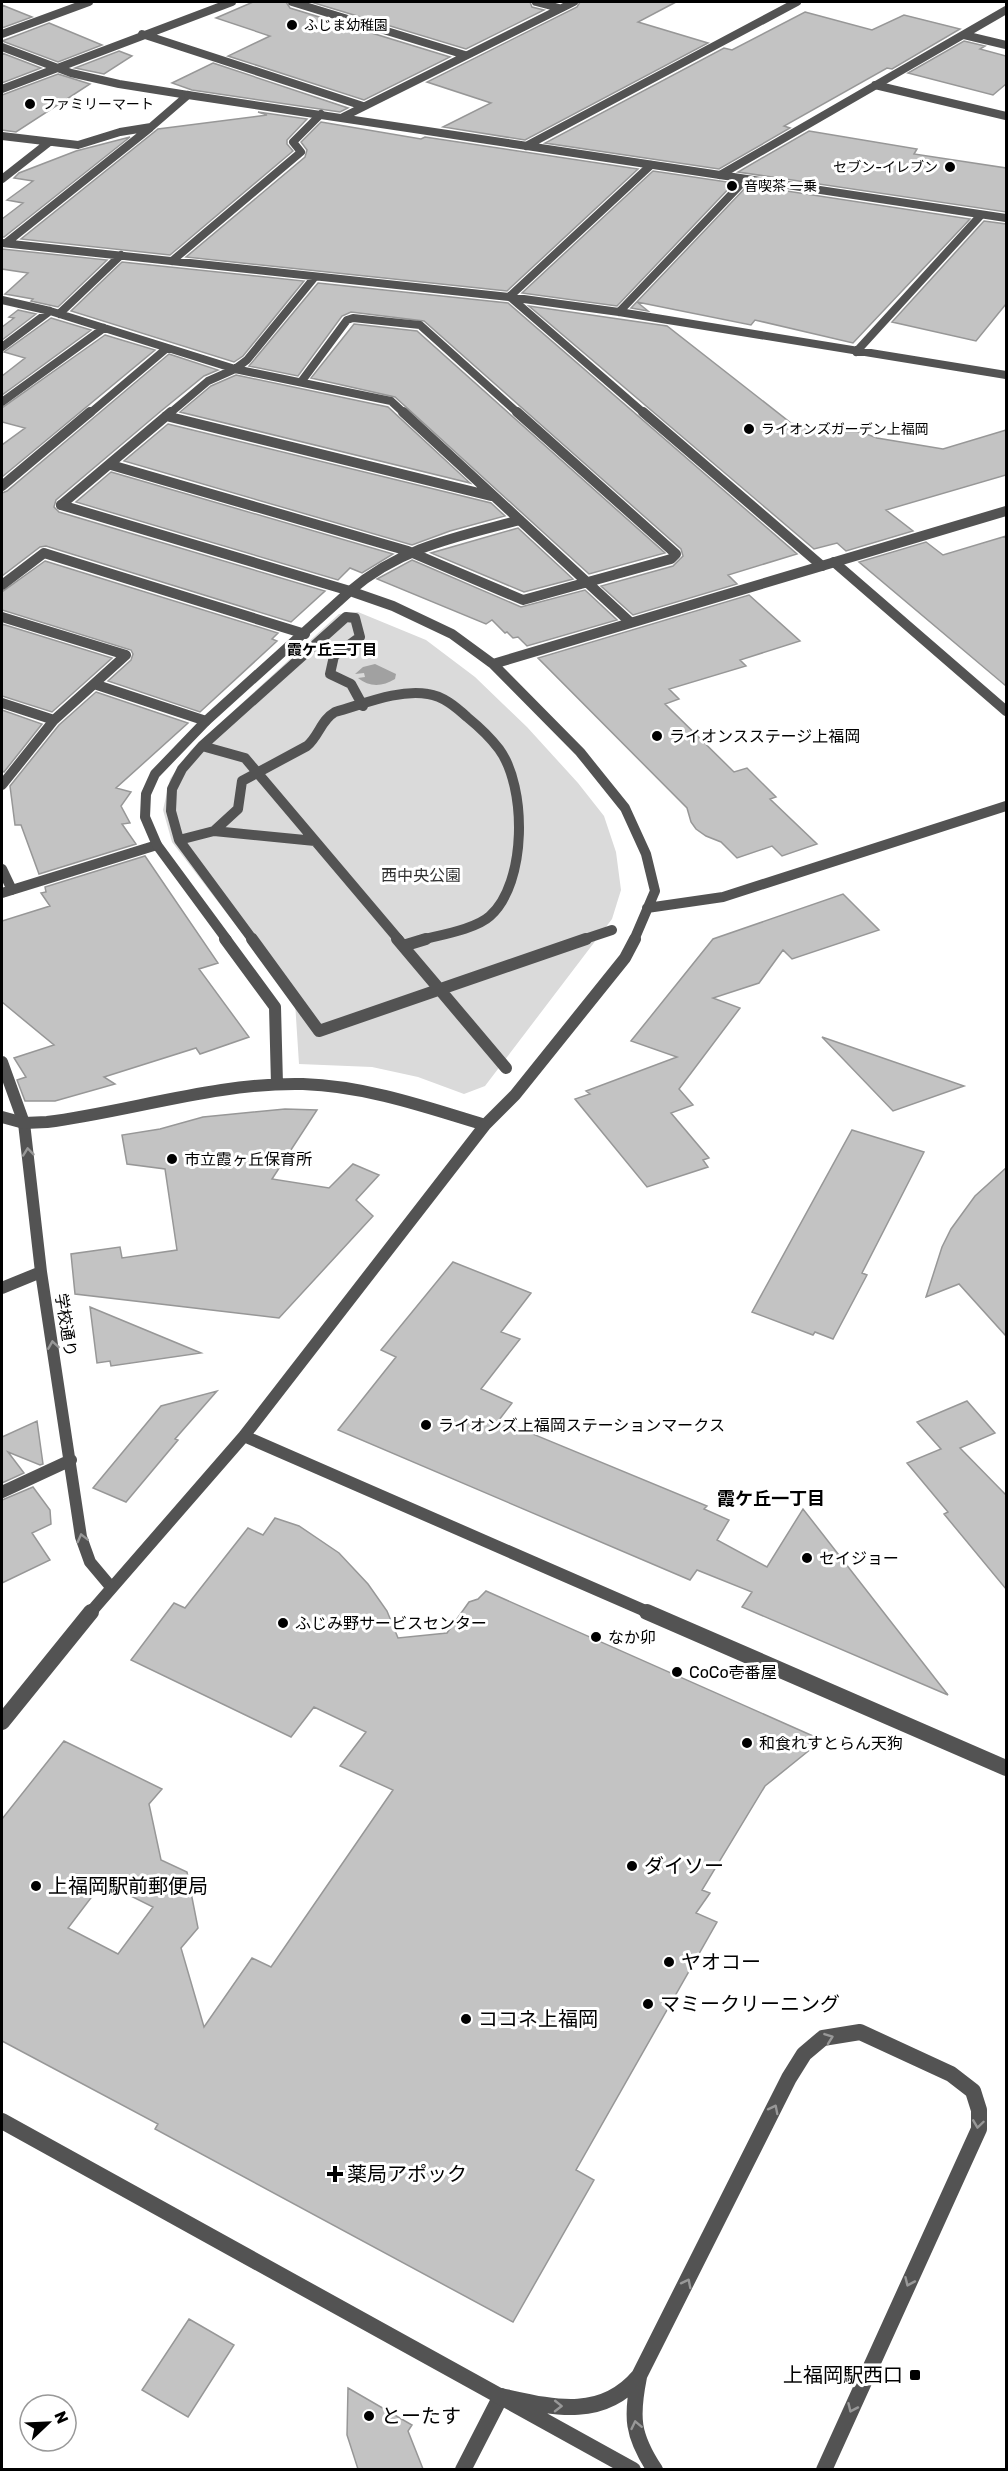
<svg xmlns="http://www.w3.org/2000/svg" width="1008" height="2471" font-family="Rubik,'Noto Sans JP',sans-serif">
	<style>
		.green { fill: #dadada }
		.water { fill: #a1a1a1 }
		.building { fill: #c3c3c3; stroke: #979797; stroke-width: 1.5; fill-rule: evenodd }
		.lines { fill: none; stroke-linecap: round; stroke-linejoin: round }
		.pedestrian-far1 { stroke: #535353; stroke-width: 10 }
		.pedestrian { stroke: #535353; stroke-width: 12 }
		.minor-far3 { stroke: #535353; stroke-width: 8 }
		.minor-far2 { stroke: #535353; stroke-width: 10 }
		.minor-far1 { stroke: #535353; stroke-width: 12 }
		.minor { stroke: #535353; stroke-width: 16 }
		.tertiary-far3 { stroke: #535353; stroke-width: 8 }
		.tertiary-far2 { stroke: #535353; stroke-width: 10 }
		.tertiary-far1 { stroke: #535353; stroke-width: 12 }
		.tertiary { stroke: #535353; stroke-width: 16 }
		.oneway { stroke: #989898 }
		.poi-dot { fill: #000; stroke: #fff; stroke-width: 2 }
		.labels { text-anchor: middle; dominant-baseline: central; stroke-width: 6; stroke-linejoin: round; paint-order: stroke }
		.far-poi-label { font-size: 14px; fill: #000; stroke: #fff; text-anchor: start }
		.far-neighbourhood-label { font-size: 15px; font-weight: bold; fill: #000; stroke: #fff }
		.poi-label { font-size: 16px; fill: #000; stroke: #fff; text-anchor: start }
		.park-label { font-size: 16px; fill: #313131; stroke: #fff }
		.street-label { font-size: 16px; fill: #000; stroke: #fff }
		.neighbourhood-label { font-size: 18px; font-weight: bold; fill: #000; stroke: #fff }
		.near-poi-label { font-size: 20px; fill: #000; stroke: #fff; text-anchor: start }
	</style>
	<rect width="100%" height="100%" fill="#fff"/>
	<path class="green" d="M358,612L426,640L475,677L527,727L578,783L604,816L616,852L621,890L612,919L485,1086L464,1094L418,1077L372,1067L299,1064L295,1002L172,842L163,810L170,779L191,750L339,614Z"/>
	<path class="water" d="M375,664L396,674L395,679C382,687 369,687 358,678L365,677L364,673L355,674L363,667Z"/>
	<path class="building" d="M253,2H286L290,8L450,57L364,100L228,56L270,36L216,18Z
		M311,2H530L532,7L544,10L466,49Z
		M580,2H676L638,22L708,43L525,140L443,127L491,103L427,82L577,7Z
		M2,5L32,17L2,28Z
		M805,12L872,30L904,15L960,29L892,69L887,68L784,126L790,128L719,169L545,143L724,48L732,50Z
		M49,23L102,45L58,62L2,41Z
		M964,41L985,46L980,49L1006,56V84L993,95L908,73Z
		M119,51L132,56L104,74L75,68Z
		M2,53L41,68L2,83Z
		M213,63L348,108L340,112L192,90L172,83Z
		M58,74L90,84L16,132L2,130V95Z
		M258,112L307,119L287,140V144L293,151L170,255L21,239L158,129L267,115Z
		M321,122L421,139L425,137L638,169L507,291L186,257L305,157L307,150L301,142Z
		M809,131L917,149L914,154L1006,168V212L738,172Z
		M130,137L4,237H2V219L23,203L7,200L33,181L14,178L19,173L76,151Z
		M653,171L734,183L617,306L522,293Z
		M748,185L970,219L853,343L755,320L751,325L637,302L648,311L631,308Z
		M984,221L1006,224V304L976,341L892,322Z
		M2,249L107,260L58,307L31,301L33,299L5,294L28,273L2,269Z
		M122,262L304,281L243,356L234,362L71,311Z
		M318,283L508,303L797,554L728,575L737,584L633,615L601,586L673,566L683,556L681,549L424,321L351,312L342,316L298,376L249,366Z
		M529,306L667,326L791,423L841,432H861L877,438L943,449L1006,430V475L886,510L913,531L846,551L837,543L814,549Z
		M18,310L36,314L2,340V327L14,318L9,317Z
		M51,318L91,330L2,395V376L25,358L4,352Z
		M354,324L417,331L665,553L589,574L395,397L311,378Z
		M105,335L155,350L2,477V445L25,428L2,422V408Z
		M169,354L218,370L204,376L161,411L56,500L54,507L59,512L325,591L291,622L46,546L40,547L2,576V493L7,491Z
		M236,375L388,407L470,483L180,412L211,386Z
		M168,424L491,503L505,516L450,531L412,545L124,461Z
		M111,472L393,554L362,573L350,568L338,580L76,502Z
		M518,528L573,579L524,592L431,553Z
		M1006,536V686L859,562L926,542L943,555Z
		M412,560L521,607L585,590L617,620L527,646L518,637L513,638L507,632L505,633L492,620L486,624L377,579Z
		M45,561L278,633L272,639L277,641L200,712L108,681L131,660L133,654L131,650L2,610V592Z
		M749,595L800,641L740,660L746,666L669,689L679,699L665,704L734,772L747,768L776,797L770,799L817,844L782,856L772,846L737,858L721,842L706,836L696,829L691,822L687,808L538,658Z
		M2,624L112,658L52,712L2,696Z
		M96,692L188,723L116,788L131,792L121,806L130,823L122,824L136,844L39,874L21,825H15L10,786L59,725Z
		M2,710L42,724L4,772L2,771Z
		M145,856L218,963L199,969L249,1037L200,1054L196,1048L104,1077L115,1084L55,1101H25L17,1080L26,1077L14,1058L54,1045L2,1002V921L50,906L41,893L46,892L45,887Z
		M843,894L879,930L792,959L783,950L759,983L713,998L740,1008L679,1089L693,1105L671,1113L709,1158L703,1160L708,1167L647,1187L575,1099L590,1094L586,1091L677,1057L631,1041L713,939Z
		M822,1037L964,1086L893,1111Z
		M285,1109L317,1110L272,1179L329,1188L353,1164L379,1175L356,1200L373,1216L279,1318L75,1294L71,1254L120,1247L122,1258L177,1250L165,1169L127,1164L122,1135L160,1129L203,1117Z
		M852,1130L924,1152L862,1273L867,1275L833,1339L815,1332L813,1335L752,1312Z
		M1006,1168V1336L959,1284L926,1297L942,1247L951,1229L975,1196Z
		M453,1262L531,1293L501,1332L520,1339L481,1389L512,1403L499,1420L707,1506L704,1509L729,1520L717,1540L767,1567L803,1509L948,1695L742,1607L752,1592L697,1570L690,1580L338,1430L396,1357L381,1350Z
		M90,1307L201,1353L111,1366L110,1361L97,1363Z
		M217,1391L175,1439L178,1440L126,1502L93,1488L161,1406Z
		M967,1401L995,1433L960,1448L1006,1495V1589L944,1514L948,1512L907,1463L941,1449L917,1422Z
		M37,1421L43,1464L40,1465L8,1452L24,1473L2,1483V1437Z
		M33,1487L50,1510L51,1524L32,1533L50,1560L2,1583V1500Z
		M275,1518L299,1526L339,1553L368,1584L387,1611L398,1638L447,1633L469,1602L478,1599L486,1591L822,1740L765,1786L702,1890L710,1893L696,1913L717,1922L576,2170L594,2180L513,2322L155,2129L158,2124L2,2041V1819L64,1741L162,1789L149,1804L161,1860L187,1872L198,1928L181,1948L204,2027L252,1958L271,1967L393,1790L340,1766L366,1732L314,1707L291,1737L131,1660L174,1603L185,1608L248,1528L263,1535ZM103,1882L153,1907L118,1954L68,1928Z
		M189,2319L234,2345L188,2417L142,2390Z
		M348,2388L412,2425L408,2431L423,2469H358L347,2435Z"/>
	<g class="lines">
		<path class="pedestrian-far1" d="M202,746L245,758L399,940
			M214,831L238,809L242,781L307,746C319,736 321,720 335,712C364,704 398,689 428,694C443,696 456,707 467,717C478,726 490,737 499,749C527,787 527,883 490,916C476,929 440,935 421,940
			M179,840L214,831L315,841
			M253,940L179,840L171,811L172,789L182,769L202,746L346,617L355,618L360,637L334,656L330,674L351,684L363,706
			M582,940L612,930"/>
		<path class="pedestrian" d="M252,939L319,1031L586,939
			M397,939L506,1068
			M403,946L426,939"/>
		<path class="minor-far3" d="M292,2L465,55
			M536,2L559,8
			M2,34L89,2
			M142,34L363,106
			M964,35L1006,45
			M2,47L71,73L119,84L188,95
			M875,85L1006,116
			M2,89L232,2
			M343,117L574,2
			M2,136L78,145L120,132L151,127L188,95
			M720,175L1006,10
			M2,179L48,143
			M2,243L509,297L619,312L1006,375
			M6,243L150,128
			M172,261L301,152L293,142L321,114
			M509,297L651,165
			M510,297L645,414
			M2,300L50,311L235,369L391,401L405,414
			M619,312L745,180
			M59,314L121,255
			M2,347L50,311
			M856,352L981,215
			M301,382L347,320L353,318L420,325L519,414
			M2,402L104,328
			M89,414L167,348
			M169,414L208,381L235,369L247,360L314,278"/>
		<path class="minor-far2" d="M403,412L630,622
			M643,412L822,566
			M166,416L491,496
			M111,465L408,551L523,600L671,559L676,554L517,412
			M2,486L90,412
			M61,505L171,412
			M834,562L1006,711
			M2,585L44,553L305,634
			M350,591C401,547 457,537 520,520
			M2,617L126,655L54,720
			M94,684L206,721
			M2,703L54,720L2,785
			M2,869L12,890
			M2,893L157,845"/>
		<path class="minor-far1" d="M2,1062L24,1123L41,1272L81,1537L90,1562L111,1587
			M2,1288L41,1272
			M2,1492L71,1460"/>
		<path class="minor" d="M463,2470L501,2396"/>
		<path class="tertiary-far3" d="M188,95L1006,218
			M526,146L797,2"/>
		<path class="tertiary-far2" d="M61,505L350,591L393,606L452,634L493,664L580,752L625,808L646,854L655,891L634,940
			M493,664L1006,511
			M647,908L723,897L1006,806
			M227,940L157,845L145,817L146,794L155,774L206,721L350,591"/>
		<path class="tertiary-far1" d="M225,939L275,1007L277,1084
			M635,939L625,958L515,1095L485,1125L244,1436L650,1613
			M2,1117L24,1123L47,1122C131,1111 219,1082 303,1084C366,1086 426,1107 485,1125
			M90,1613L244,1436"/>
		<path class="tertiary" d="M647,1612L1006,1768
			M2,1722L91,1612
			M2,2121L633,2470
			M639,2377C631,2417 632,2435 655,2470
			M501,2396C551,2407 601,2421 639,2376L789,2078L804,2054L823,2038L860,2032L951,2074L973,2091L979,2110V2129L824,2470"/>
	</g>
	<defs><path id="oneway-chevron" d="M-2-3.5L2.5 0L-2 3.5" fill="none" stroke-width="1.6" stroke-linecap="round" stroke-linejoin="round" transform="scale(1.5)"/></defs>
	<g class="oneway">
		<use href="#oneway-chevron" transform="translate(28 1152) rotate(-96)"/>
		<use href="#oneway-chevron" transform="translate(53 1345) rotate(-99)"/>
		<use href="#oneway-chevron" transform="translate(82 1538) rotate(-104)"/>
		<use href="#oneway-chevron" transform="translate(829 2038) rotate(-20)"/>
		<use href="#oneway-chevron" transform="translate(774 2109) rotate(-63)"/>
		<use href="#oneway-chevron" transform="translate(978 2124) rotate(98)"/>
		<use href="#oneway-chevron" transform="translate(909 2282) rotate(114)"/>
		<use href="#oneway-chevron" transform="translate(687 2283) rotate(-63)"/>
		<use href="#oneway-chevron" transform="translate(558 2406) rotate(1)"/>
		<use href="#oneway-chevron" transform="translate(852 2408) rotate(114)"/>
		<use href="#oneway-chevron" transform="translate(636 2425) rotate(-102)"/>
	</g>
	<g class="poi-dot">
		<circle cx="292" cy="25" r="6"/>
		<circle cx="30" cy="104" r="6"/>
		<circle cx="950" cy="167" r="6"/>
		<circle cx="732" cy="186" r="6"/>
		<circle cx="749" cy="429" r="6"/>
		<circle cx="657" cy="736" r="6"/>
		<circle cx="172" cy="1159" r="6"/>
		<circle cx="426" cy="1425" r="6"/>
		<circle cx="807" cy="1558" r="6"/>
		<circle cx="283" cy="1623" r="6"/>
		<circle cx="596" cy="1637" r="6"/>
		<circle cx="677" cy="1672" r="6"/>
		<circle cx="747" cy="1743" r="6"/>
		<circle cx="632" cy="1866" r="6"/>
		<circle cx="36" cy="1886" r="6"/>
		<circle cx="669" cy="1962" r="6"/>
		<circle cx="648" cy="2004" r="6"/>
		<circle cx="466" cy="2019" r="6"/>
		<path d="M332 2165h6v6h6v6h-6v6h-6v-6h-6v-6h6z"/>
		<rect x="909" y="2369" width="12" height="12" rx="3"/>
		<circle cx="369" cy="2416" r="6"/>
	</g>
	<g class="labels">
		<g class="far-poi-label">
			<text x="304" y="25">ふじま幼稚園</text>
			<text x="42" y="104">ファミリーマート</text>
			<text x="938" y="167" text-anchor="end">セブン-イレブン</text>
			<text x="744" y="186">音喫茶 一乗</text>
			<text x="761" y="429">ライオンズガーデン上福岡</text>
		</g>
		<g class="far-neighbourhood-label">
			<text x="332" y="650">霞ケ丘二丁目</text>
		</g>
		<g class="poi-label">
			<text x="669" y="736">ライオンスステージ上福岡</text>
			<text x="184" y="1159">市立霞ヶ丘保育所</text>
			<text x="438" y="1425">ライオンズ上福岡ステーションマークス</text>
			<text x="819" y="1558">セイジョー</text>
			<text x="295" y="1623">ふじみ野サービスセンター</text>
			<text x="608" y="1637">なか卯</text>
			<text x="689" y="1672">CoCo壱番屋</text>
			<text x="759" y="1743">和食れすとらん天狗</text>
		</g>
		<g class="park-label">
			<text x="421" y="875">西中央公園</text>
		</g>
		<g class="street-label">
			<text transform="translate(66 1325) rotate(81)">学校通り</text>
		</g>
		<g class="neighbourhood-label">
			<text x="771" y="1499">霞ケ丘一丁目</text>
		</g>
		<g class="near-poi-label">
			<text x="644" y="1866">ダイソー</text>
			<text x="48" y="1886">上福岡駅前郵便局</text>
			<text x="681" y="1962">ヤオコー</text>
			<text x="660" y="2004">マミークリーニング</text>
			<text x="478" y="2019">ココネ上福岡</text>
			<text x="347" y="2174">薬局アポック</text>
			<text x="903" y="2375" text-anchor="end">上福岡駅西口</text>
			<text x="381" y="2416">とーたす</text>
		</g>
	</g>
	<rect width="1008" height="2471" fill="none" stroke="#000000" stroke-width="6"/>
	<g transform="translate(48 2423) rotate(67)"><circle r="28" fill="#ffffff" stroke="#999999" stroke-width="1.5"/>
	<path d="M0-4.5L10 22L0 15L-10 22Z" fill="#000000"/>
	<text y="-9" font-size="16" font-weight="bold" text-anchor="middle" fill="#000000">N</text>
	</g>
</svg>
